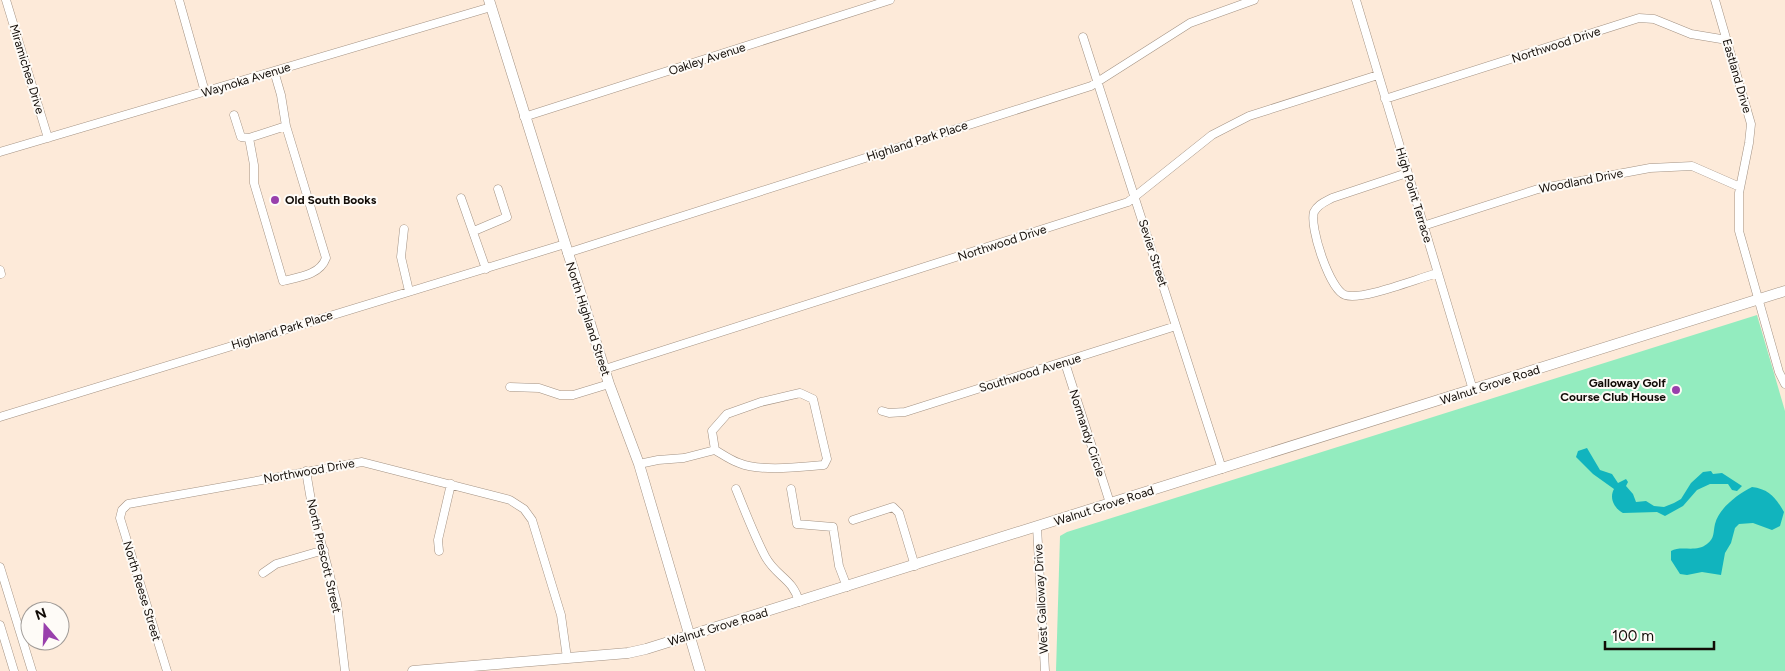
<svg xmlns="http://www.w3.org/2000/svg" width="1785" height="671" font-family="Figtree,sans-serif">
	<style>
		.green { fill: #93ecbf }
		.water { fill: #11b4be }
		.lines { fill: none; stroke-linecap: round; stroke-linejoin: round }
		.minor-casing { stroke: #a39283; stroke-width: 9 }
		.major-casing { stroke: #a39283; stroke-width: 11 }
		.minor { stroke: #fff; stroke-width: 8 }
		.major { stroke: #fff; stroke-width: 10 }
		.poi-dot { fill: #9940ac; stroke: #fefbf7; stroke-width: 2 }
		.labels { text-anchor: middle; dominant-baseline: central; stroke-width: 4; stroke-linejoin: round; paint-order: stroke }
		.street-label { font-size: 12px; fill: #120c07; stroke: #fefbf7 }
		.poi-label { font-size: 12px; font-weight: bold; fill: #120c07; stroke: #fefbf7; text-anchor: start }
	</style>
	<rect width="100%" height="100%" fill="#fdead9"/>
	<path class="green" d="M1757,315L1785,411V671H1056L1060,536L1067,532Z"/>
	<path class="water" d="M1587,448L1600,470L1612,474L1618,483L1626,479L1628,482L1626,486L1633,494L1636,502L1646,501L1654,506L1664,507L1674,503L1681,499L1691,483L1703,472L1711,471L1713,474L1722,473L1742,486L1737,491L1732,490L1728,484H1710L1697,490L1683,506L1665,516L1657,512L1623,513C1614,508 1609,498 1614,489L1593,474L1576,457L1578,451Z
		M1752,487C1769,489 1776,498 1784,512L1780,526L1772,530L1753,523L1739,524L1735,528L1731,543L1725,553L1721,575L1702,572L1687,575L1680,574L1671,560V551C1681,545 1696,553 1707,544C1715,538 1713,532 1715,524C1719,508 1738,494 1752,487Z"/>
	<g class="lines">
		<defs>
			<path id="minor" d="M6,0L48,138
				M179,0L205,92
				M1356,0L1473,390
				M1715,0L1751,124L1749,143L1739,193V231L1779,372L1785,384
				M1083,37L1222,469
				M1385,99L1639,18L1654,19L1691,34L1727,40
				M234,115L241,137L249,138L254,165V183L283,281C299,277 320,275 326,258L286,126
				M524,117L890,0
				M249,138L286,126L281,95L274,71
				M0,152L491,7
				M1407,173L1332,198C1325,202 1318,204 1314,212C1309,227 1330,290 1345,295C1362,301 1418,278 1438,273
				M461,198L486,269
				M1423,226L1538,189L1650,168L1692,166L1740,187
				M404,229L401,257L409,291
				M474,231L507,217L498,189
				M567,253L1091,86L1190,23L1254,0
				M0,270L1,274
				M1065,363L1110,503
				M605,369L1128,202L1212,135L1249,116L1378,75
				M510,387L539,388L560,395H573L609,384
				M800,393L813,399L827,459L824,465C800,467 761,472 739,463C730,460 722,454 715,450L712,431L727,414L761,402Z
				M882,411L889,413L905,412L1176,326
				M0,417L565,244
				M639,464L658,460L684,458L715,450
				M306,471L313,512L337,603L345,671
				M736,489C745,511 754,535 765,556C776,577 793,578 799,602
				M791,489L797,524L833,527L839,566L847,587
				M853,520L893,507L899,513L915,566
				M1037,527L1045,671
				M439,551L438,540L451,484
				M0,567L32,671
				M263,573L276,564L324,550
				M0,625L14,671
				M167,671L120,518L122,510L128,504L362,462L510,500L524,509L532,520L561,615L567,658"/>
			<path id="major" d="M489,0L609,384L639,464L700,671
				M413,671L628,653L646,649L1785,291"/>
		</defs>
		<use href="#minor" class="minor-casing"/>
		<use href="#major" class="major-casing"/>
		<use href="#minor" class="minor"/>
		<use href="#major" class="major"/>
	</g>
	<g class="poi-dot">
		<circle cx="275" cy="200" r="5"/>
		<circle cx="1676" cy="390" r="5"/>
	</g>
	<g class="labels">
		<g class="street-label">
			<text transform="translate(1556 45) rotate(-18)">Northwood Drive</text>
			<text transform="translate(707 59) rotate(-18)">Oakley Avenue</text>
			<text transform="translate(27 69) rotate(73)">Miramichee Drive</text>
			<text transform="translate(1737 76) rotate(74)">Eastland Drive</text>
			<text transform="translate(246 80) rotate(-17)">Waynoka Avenue</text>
			<text transform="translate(917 141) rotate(-18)">Highland Park Place</text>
			<text transform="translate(1581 181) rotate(-11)">Woodland Drive</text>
			<text transform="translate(1414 195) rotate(73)">High Point Terrace</text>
			<text transform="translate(1002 243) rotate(-18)">Northwood Drive</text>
			<text transform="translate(1153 253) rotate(72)">Sevier Street</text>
			<text transform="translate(588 319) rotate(72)">North Highland Street</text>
			<text transform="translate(282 330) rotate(-17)">Highland Park Place</text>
			<text transform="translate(1030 373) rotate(-17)">Southwood Avenue</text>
			<text transform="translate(1490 385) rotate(-18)">Walnut Grove Road</text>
			<text transform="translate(1087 433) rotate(72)">Normandy Circle</text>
			<text transform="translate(309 471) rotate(-10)">Northwood Drive</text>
			<text transform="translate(1104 506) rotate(-18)">Walnut Grove Road</text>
			<text transform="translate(324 556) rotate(77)">North Prescott Street</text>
			<text transform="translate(142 591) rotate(73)">North Reese Street</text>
			<text transform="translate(1041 599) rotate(-93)">West Galloway Drive</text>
			<text transform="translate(718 627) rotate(-17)">Walnut Grove Road</text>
		</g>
		<g class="poi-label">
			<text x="285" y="200">Old South Books</text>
			<text x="1666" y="383" text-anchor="end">Galloway Golf<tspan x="1666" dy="14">Course Club House</tspan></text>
		</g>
	</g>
	<g transform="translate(45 626) rotate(341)"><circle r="24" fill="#fefbf7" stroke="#a09b97"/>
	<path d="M0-4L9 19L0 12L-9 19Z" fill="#9940ac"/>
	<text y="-8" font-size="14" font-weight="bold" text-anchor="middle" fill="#120c07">N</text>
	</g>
	<path d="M1605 641v8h109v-8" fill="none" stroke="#120c07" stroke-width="2.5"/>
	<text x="1612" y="641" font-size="15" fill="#120c07" stroke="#fefbf7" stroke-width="4" paint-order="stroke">100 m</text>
</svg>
